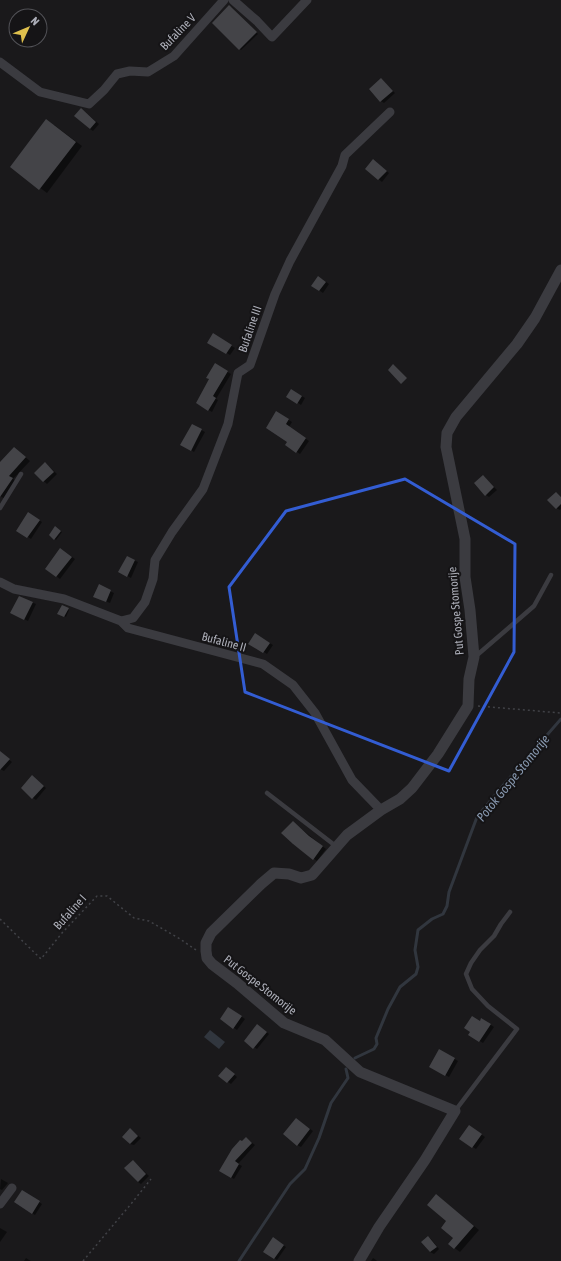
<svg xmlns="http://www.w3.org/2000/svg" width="561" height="1261" font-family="'Asap Condensed',sans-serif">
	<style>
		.water { fill: #31363e }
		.shadow { fill: #0007 }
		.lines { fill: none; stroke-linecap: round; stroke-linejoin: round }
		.stream { stroke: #31363e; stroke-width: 3 }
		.building { fill: #444448 }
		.path { stroke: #414247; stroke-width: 1.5; stroke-dasharray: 2 3; stroke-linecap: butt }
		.service { stroke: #3b3b40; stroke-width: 4.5 }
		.minor { stroke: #3b3b40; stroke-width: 9 }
		.tertiary { stroke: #3b3b40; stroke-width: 11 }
		.marked { fill: none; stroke: #335dd3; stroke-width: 3; stroke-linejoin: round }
		.labels { text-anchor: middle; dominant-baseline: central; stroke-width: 4; stroke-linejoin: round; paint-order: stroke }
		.street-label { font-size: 12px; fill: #adafb9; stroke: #151416 }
		.water-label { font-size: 13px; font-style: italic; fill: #8899b0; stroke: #151416 }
	</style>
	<rect width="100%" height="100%" fill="#1a191b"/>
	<path class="water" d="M210,1030L225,1042L219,1049L204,1037Z"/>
	<path class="shadow" d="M231,7L258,34L241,50L213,23Z
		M381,79L395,93L384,103L381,101Z
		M84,111L99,124L93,131L90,129Z
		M54,125L82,146L47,193L12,167Z
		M374,160L389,173L382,182L366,169Z
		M322,279L329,284L323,293L313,286Z
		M213,335L235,348L230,355L209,342Z
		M215,365L231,374L216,399L218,400L212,412L197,403L210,379Z
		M292,390L305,398L301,405L288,396Z
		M277,413L292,422L289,427L309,441L300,454L286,445L289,441Z
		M192,425L205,432L194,452L181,444Z
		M14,448L30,461L13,479L17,482L5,499L0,496V464Z
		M45,463L57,474L47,484L35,473Z
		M483,476L497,490L489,497L486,495Z
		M556,493L561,497V509L560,510L556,508Z
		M29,514L42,522L31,539L18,530Z
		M56,528L62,532L56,540L50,535Z
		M61,549L75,559L60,579L46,568Z
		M127,557L138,562L131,578L120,572Z
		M99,586L114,593L110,603L98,598Z
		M19,597L36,604L28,621L12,613Z
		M62,607L69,610L66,617L59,613Z
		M255,635L273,645L267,654L250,643Z
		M0,752L12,762L4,771L0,769Z
		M33,777L46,788L36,800L33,798Z
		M293,822L326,849L317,861L293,844Z
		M232,1010L245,1019L237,1030L221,1019Z
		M482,1019L494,1027L483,1043L470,1035Z
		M260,1027L269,1034L257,1049L245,1041Z
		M439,1050L458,1061L449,1077L430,1067Z
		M229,1070L237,1077L231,1084L220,1076Z
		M296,1119L313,1131L301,1147L297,1145Z
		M472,1128L485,1137L476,1149L460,1139Z
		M130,1129L141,1138L134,1145L130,1144Z
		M247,1139L255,1145L238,1164L242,1166L234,1179L220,1171Z
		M133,1161L149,1176L141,1184L138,1182Z
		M1,1179L8,1183L2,1190L0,1189Z
		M22,1191L42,1204L35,1215L15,1202Z
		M441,1199L479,1230L460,1252L449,1244L454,1237Z
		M0,1228L7,1232L0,1242Z
		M428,1237L431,1239L439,1249L434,1254L430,1252Z
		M276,1240L286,1247L277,1260L274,1258Z
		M26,1258L29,1260L31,1261H24Z
		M373,1258L376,1260L377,1261H371Z"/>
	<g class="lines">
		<path class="stream" d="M355,1058L374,1049L377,1044L376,1038L388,1009L400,987L416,974L418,967L415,950L418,930L432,919L443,914L447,906L449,892L477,817L506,782L561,719
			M239,1261L290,1184L305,1169L319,1138L331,1103L348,1078L346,1069"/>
	</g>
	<path class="building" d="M229,5L257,32L239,50L212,23Z
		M381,78L393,91L380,102L369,89Z
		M81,108L96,122L90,129L74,116Z
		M46,119L76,142L39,190L10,167Z
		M373,159L387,171L378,180L365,169Z
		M318,276L326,282L319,291L311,286Z
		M213,333L232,345L226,354L207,343Z
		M215,363L228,371L213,396L216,398L208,411L196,403L209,379L206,378Z
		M393,364L407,378L401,384L388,370Z
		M291,389L302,396L297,404L286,397Z
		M276,411L289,419L286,424L306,438L296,453L285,445L287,442L266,428Z
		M192,424L202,429L191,451L180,445Z
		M14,447L26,457L9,476L13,478L0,497V462Z
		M45,462L54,472L43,482L34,473Z
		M483,475L494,487L485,496L474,483Z
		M556,492L561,497V504L556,509L547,500Z
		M28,512L40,520L27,538L16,531Z
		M55,526L61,531L54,540L49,535Z
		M60,548L72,557L56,577L45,569Z
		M127,556L135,560L127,577L118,572Z
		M99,584L111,590L106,602L93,597Z
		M19,596L33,602L24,620L10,613Z
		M62,605L69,608L64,617L57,614Z
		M255,633L270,643L263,653L248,644Z
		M0,751L10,759L0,770Z
		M32,775L44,786L32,799L21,788Z
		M293,821L309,836L323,846L313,860L293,844L281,833Z
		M228,1007L242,1016L233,1029L220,1019Z
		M472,1016L480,1021L481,1018L491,1024L479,1042L468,1035L470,1032L464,1028Z
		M257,1024L267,1032L253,1049L244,1041Z
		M439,1049L455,1058L445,1076L429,1067Z
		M226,1067L235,1074L227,1083L218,1076Z
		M296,1118L310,1129L297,1146L283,1134Z
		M469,1125L482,1134L472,1148L459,1139Z
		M130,1128L138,1136L130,1144L122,1137Z
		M246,1137L252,1143L235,1161L239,1164L231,1178L219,1171L232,1149L240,1140L242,1141Z
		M133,1160L146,1174L138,1182L124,1168Z
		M22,1190L40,1201L32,1214L14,1202Z
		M436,1194L474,1226L454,1249L448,1244L453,1238L441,1228L446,1221L427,1205Z
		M428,1236L437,1247L430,1252L421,1242Z
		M273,1237L284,1245L274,1259L263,1252Z"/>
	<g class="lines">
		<path class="path" d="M478,706L561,713
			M0,919L41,959L62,933L97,896H107L134,918L149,921L180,939L196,950
			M83,1261L131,1204L151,1179"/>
		<path class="service" d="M0,508L21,474
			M476,656L534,606L551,575
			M267,793L337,847
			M455,1111L517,1029L488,1006L472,989L466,974L471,963L480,950L494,936L501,924L510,912"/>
		<path class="minor" d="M233,0L257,21L272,37L307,0
			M0,62L40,92L89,104L104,90L117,74L130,71L148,72L174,56L224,0
			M0,582L14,589L64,599L121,621L128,628L263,664L293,685L315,713L352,780L381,810
			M121,621L133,618L145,602L153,579L155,560L172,532L203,489L228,424L238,373L250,365L275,294L290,261L342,166L345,155L390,112
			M0,1204L12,1188"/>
		<path class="tertiary" d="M359,1261L379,1227L425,1160L455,1111L360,1072L325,1040L284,1023L237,983L212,964L207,958L206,951V943L211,933L261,884L274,873L289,874L301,878L312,875L347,835L381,810L400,799L412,788L438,754L468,706L469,679L474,657L470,610L465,577V539L446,447L447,433L456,417L517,344L535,318L561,270"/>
	</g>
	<path class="marked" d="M405,479L515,544L514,652L449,771L245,692L229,587L286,511Z"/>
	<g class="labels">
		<g class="street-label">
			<text transform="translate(178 32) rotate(-46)">Bufaline V</text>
			<text transform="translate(250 329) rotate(-71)">Bufaline III</text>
			<text transform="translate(456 611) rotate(-95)">Put Gospe Stomorije</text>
			<text transform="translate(224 642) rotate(15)">Bufaline II</text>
			<text transform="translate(70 912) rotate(-48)">Bufaline I</text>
			<text transform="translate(260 985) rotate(38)">Put Gospe Stomorije</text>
		</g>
		<g class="water-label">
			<text transform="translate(513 778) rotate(-51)">Potok Gospe Stomorije</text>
		</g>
	</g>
	<g transform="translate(28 28) rotate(46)"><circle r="19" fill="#151416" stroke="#525257"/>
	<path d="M0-3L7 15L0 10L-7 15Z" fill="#dfc04d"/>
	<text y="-6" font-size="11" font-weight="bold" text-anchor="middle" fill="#adafb9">N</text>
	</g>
</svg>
